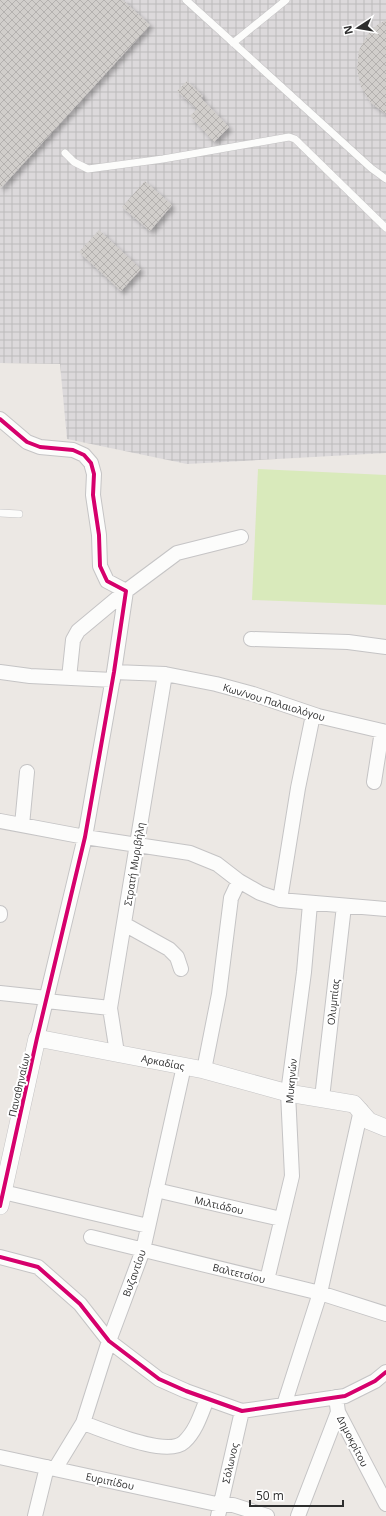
<svg xmlns="http://www.w3.org/2000/svg" width="386" height="1516" font-family="'Open Sans',sans-serif">
	<style>
		.industrial { fill: url(#industrial-grid) }
		.pitch { fill: #d9eabb }
		.building { fill: url(#building-cross-hatch); filter: url(#shadow) }
		.lines { fill: none; stroke-linecap: round; stroke-linejoin: round }
		.service-casing { stroke: #c5c4c5; stroke-width: 8 }
		.minor-casing { stroke: #c5c4c5; stroke-width: 16 }
		.tertiary-casing { stroke: #c5c4c5; stroke-width: 18 }
		.service { stroke: #fcfcfb; stroke-width: 7 }
		.minor { stroke: #fcfcfb; stroke-width: 14 }
		.tertiary { stroke: #fcfcfb; stroke-width: 17 }
		.cycleway-casing { stroke: #fff; stroke-width: 6 }
		.cycleway { stroke: #d6006c; stroke-width: 4 }
		.labels { text-anchor: middle; dominant-baseline: central; stroke-width: 4; stroke-linejoin: round; paint-order: stroke }
		.street-label { font-size: 10px; fill: #2e2e2e; stroke: #fff }
	</style>
	<defs>
		<pattern id="industrial-grid" width="8" height="8" patternUnits="userSpaceOnUse"><rect width="8" height="8" fill="#dcd9db"/><path d="M0 4h8M4 0v8" fill="none" stroke="#bdbbbc"/></pattern>
		<pattern id="building-cross-hatch" width="8" height="8" patternUnits="userSpaceOnUse"><rect width="8" height="8" fill="#d1cecb"/><path d="M0 0l8 8M0 8l8-8" fill="none" stroke="#b4b1af"/></pattern>
		<filter id="shadow"><feDropShadow dx="3.5" dy="3.5" stdDeviation="2" flood-color="#0004"/></filter>
	</defs>
	<rect width="100%" height="100%" fill="#ece8e4"/>
	<path class="industrial" d="M0,0H386V453L187,464L67,439L60,364L0,363Z"/>
	<path class="pitch" d="M258,469L386,475V605L252,600Z"/>
	<path class="building" d="M0,0H123L150,25L0,189Z
		M386,20V114L371,103L361,87L357,69L359,50L368,34L377,25Z
		M187,81L203,96L201,98L229,127L214,142L190,116L197,109L177,91Z
		M145,181L172,205L150,231L122,207Z
		M99,230L141,269L121,291L79,252Z"/>
	<g class="lines">
		<defs>
			<path id="service" d="M186,0L371,168L386,179
				M233,43L286,0
				M65,153L74,162L88,169L163,159L289,137L295,139L386,228
				M0,513L19,514"/>
			<path id="minor" d="M0,419L27,442L40,447L73,450L84,455L91,463L94,474L93,495L99,535L100,566L107,581L126,591L114,672L85,837L37,1038
				M251,639L348,642L386,647
				M0,672L30,676L113,680
				M114,672L165,674L216,684L253,694L318,716L386,732
				M69,678L73,640L78,631L126,591L177,553L241,537
				M374,782L382,731
				M0,821L85,837L190,853L217,864L239,881L260,893L280,900L386,909
				M22,825L27,772
				M280,900L298,788L313,715
				M0,915V913
				M124,924L169,949L177,957L181,969
				M0,993L47,998
				M47,1001L110,1008
				M117,1053L110,1008L165,674
				M204,1070L219,994L231,898L239,881
				M322,1098L344,906
				M156,1190L281,1219
				M3,1192L148,1226
				M91,1237L320,1293L386,1314
				M0,1257L38,1267L80,1304L109,1341L159,1379L186,1391L242,1411L345,1396L375,1381L386,1372
				M267,1280L292,1176L288,1093L304,972L310,904
				M336,1397L338,1412L386,1504
				M284,1405L320,1293L361,1110
				M83,1423C104,1430 167,1458 184,1442C196,1431 201,1414 207,1399
				M0,1457L221,1505H233L267,1516
				M55,1469L83,1423L109,1341L143,1250L184,1066
				M35,1516L47,1467
				M218,1516L242,1411
				M298,1516L338,1412"/>
			<path id="tertiary" d="M0,1206L37,1038L204,1070L288,1093L354,1104L369,1121L386,1128"/>
		</defs>
		<use href="#service" class="service-casing"/>
		<use href="#minor" class="minor-casing"/>
		<use href="#tertiary" class="tertiary-casing"/>
		<use href="#service" class="service"/>
		<use href="#minor" class="minor"/>
		<use href="#tertiary" class="tertiary"/>
		<defs>
			<path id="cycleway" d="M0,419L27,442L40,447L73,450L84,455L91,463L94,474L93,495L99,535L100,566L107,581L126,591L114,672L85,837L37,1038L0,1206
				M0,1257L38,1267L80,1304L109,1341L159,1379L186,1391L242,1411L345,1396L375,1381L386,1372"/>
		</defs>
		<use href="#cycleway" class="cycleway-casing"/>
		<use href="#cycleway" class="cycleway"/>
	</g>
	<g class="labels">
		<g class="street-label">
			<text transform="translate(274 702) rotate(17)">Κων/νου Παλαιολόγου</text>
			<text transform="translate(134 864) rotate(-81)">Στρατή Μυριβήλη</text>
			<text transform="translate(333 1002) rotate(-84)">Ολυμπίας</text>
			<text transform="translate(163 1062) rotate(11)">Αρκαδίας</text>
			<text transform="translate(291 1081) rotate(-85)">Μυκηνών</text>
			<text transform="translate(19 1085) rotate(-77)">Παναθηναίων</text>
			<text transform="translate(219 1205) rotate(13)">Μιλτιάδου</text>
			<text transform="translate(134 1273) rotate(-70)">Βυζαντίου</text>
			<text transform="translate(239 1273) rotate(14)">Βαλτετσίου</text>
			<text transform="translate(353 1441) rotate(63)">Δημοκρίτου</text>
			<text transform="translate(230 1463) rotate(-77)">Σόλωνος</text>
			<text transform="translate(110 1481) rotate(12)">Ευριπίδου</text>
		</g>
	</g>
	<g transform="translate(358 28) rotate(258)" stroke="#ffffff" stroke-width="3" paint-order="stroke">
	<path d="M0-3L7 15L0 10L-7 15Z" fill="#2e2e2e"/>
	<text y="-6" font-size="11" font-weight="bold" text-anchor="middle" fill="#2e2e2e">N</text>
	</g>
	<path d="M250 1500v6h93v-6" fill="none" stroke="#2e2e2e" stroke-width="2"/>
	<text x="256" y="1500" font-size="12" fill="#2e2e2e" stroke="#ffffff" stroke-width="3" paint-order="stroke">50 m</text>
</svg>
